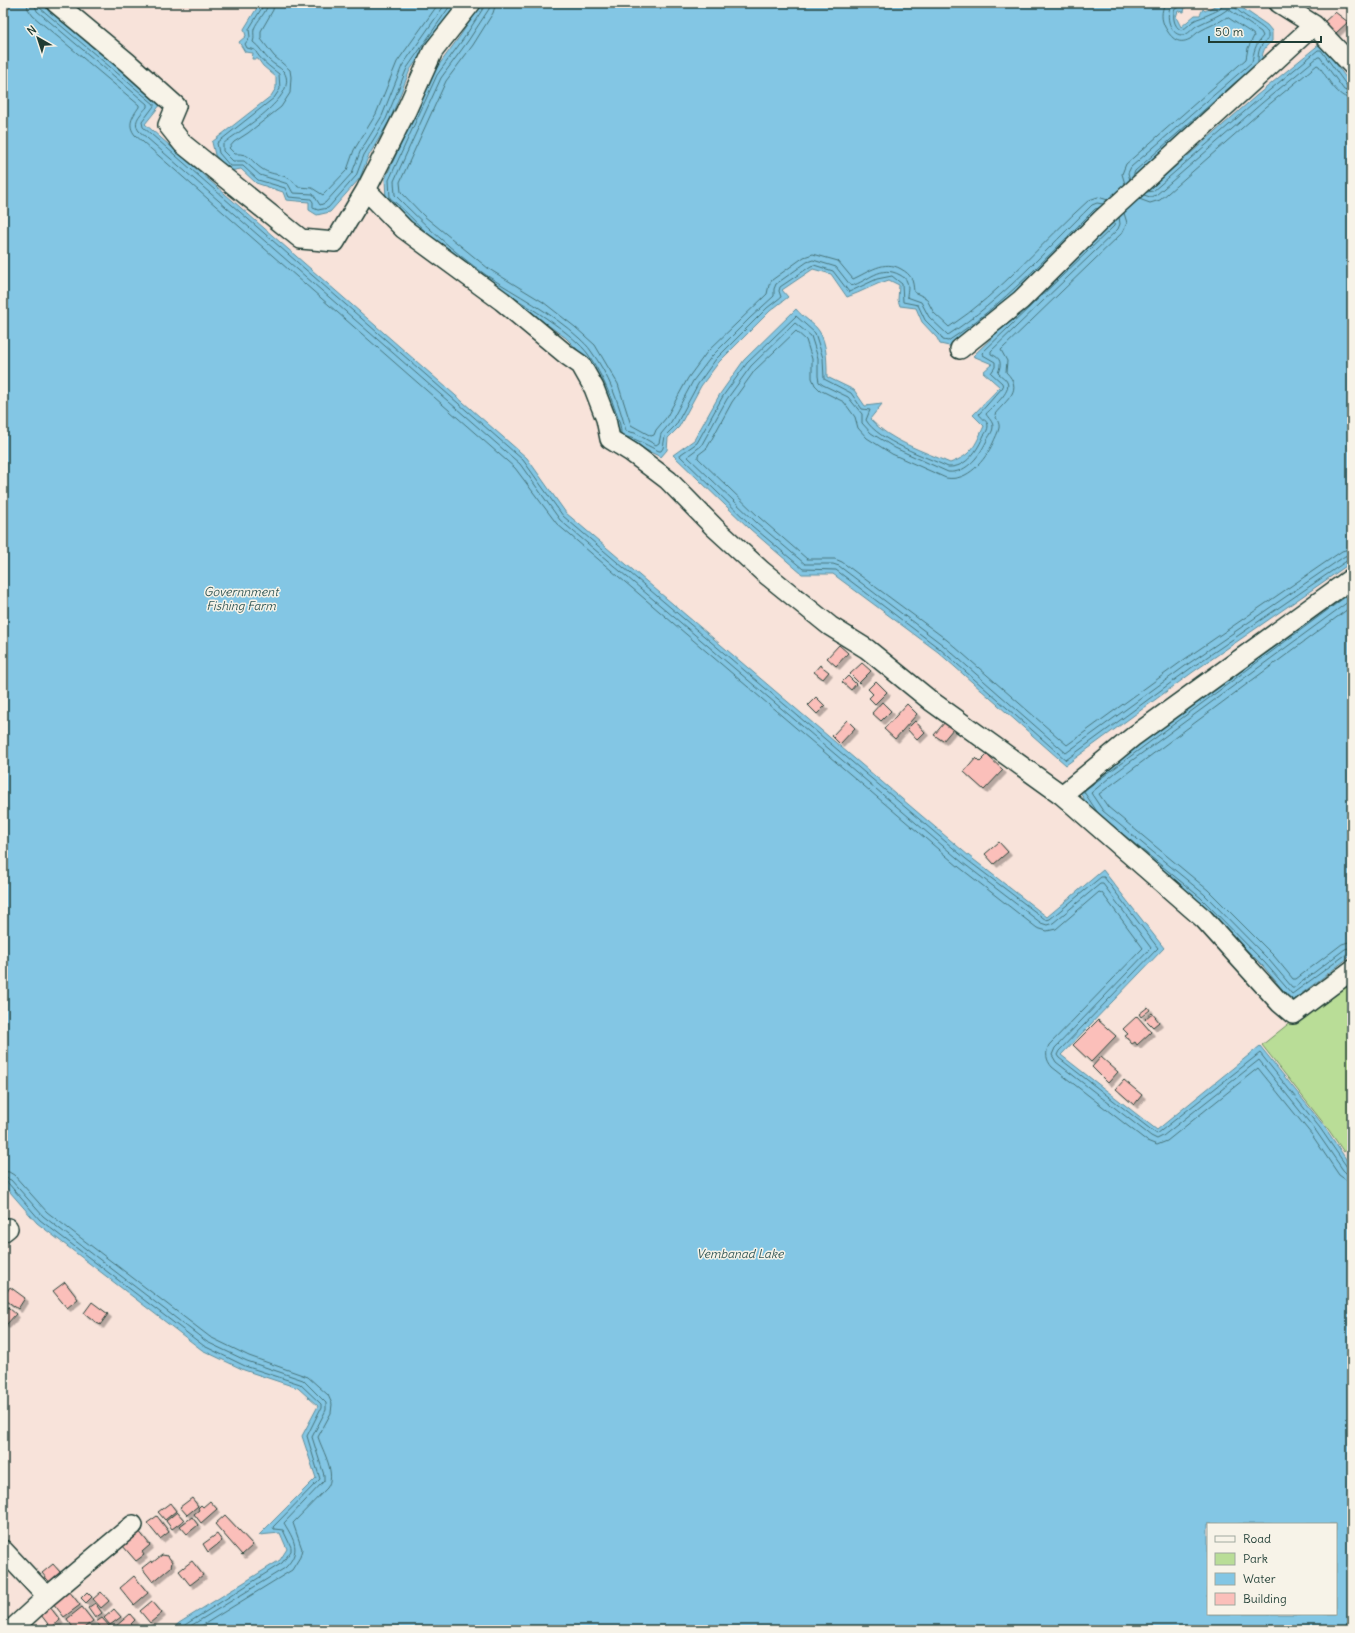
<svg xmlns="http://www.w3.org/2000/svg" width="1355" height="1633" font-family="Delius,sans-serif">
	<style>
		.green { fill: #b9dd97; stroke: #6c8d66 }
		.water { fill: #83c6e4; stroke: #5b8f9e; fill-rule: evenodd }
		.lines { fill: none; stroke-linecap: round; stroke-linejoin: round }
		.shore { stroke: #47747a; stroke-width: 1 }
		.building { fill: #fbbfba; stroke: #1f3d34; filter: url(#shadow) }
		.minor-casing { stroke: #1f3d34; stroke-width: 22 }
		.minor { stroke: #f7f3e8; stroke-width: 19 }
		.labels { text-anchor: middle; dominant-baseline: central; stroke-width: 3; stroke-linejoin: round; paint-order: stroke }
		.water-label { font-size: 12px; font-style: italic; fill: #335857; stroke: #f7f3e8 }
	</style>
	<defs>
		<filter id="shadow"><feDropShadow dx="3.5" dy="3.5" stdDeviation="0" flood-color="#0004"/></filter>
	</defs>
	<rect width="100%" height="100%" fill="#f8e3da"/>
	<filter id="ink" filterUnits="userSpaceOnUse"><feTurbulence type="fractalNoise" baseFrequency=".025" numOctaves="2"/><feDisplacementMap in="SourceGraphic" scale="8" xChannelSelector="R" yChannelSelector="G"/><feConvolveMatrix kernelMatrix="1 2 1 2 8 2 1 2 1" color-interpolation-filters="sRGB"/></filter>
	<g filter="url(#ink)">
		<path class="green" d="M1352,973V1145L1344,1152L1328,1129L1262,1045Z"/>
		<path class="water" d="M3,3H41L161,104L145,124L527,458L566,513L969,856L1047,917L1103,870L1164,948L1061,1055L1157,1130L1260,1046L1324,1126L1352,1168V1630H171L179,1623L280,1560L287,1549L280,1533L259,1535L316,1478L302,1436L318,1406L298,1388L244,1370L202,1350L37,1223L3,1184ZM1208,1524H1336V1614H1208Z
			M260,3H457L410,70L390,120L368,157L360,178L330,212L317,215L309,210V202L286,200L283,192L256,183L241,169L229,171L215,155L212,142L271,96L276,88V77L263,66L258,59H252L253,53L245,52L239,42L246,36L244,29Z
			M482,3H1186L1184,12L1178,11L1176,17L1181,27L1195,15H1200L1203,9L1205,11L1220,3H1235L1267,25L1272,31V41C1262,49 1262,54 1262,66L1137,175L1150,189L1256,96L1321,43L1352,86V562L1193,672L1066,765L938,652L833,574H802L750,529L673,455L694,440L720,394L744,360L796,309C802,317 814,323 819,331C827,343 827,362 827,377L854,390L865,406L882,404L870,419C890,441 923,451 950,463C972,455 975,446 984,426L973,415L1000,387L983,372L992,364L973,356L1112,222L1027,283L998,308L949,346L940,344L937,338L922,322L916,308L900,306L898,300L899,285L889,280C874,284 862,292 847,297L831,274L813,269L782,290L788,297L770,311L719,362L701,386L679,427L668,438L667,450L661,457L637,446L618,441L584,356L566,338L534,315L480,281L414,227L399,210L386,200L385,179L433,73L460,36Z
			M1352,587V955L1292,1001L1263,966L1198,901L1096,817L1078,790Z"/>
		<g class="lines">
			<path class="shore" d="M27,3L28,9L33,16L139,105V107C132,117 127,125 135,135L515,468L557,524L959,867L1037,928L1047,931L1056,929L1099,892L1102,893L1143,948L1049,1045C1045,1053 1046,1060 1052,1067L1147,1141L1157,1145L1167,1141L1258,1068L1312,1135L1339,1175L1346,1180H1352
				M34,3L37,11L147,104V107C141,114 132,121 139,131L520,464L560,520L963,863L1041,923L1047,925L1053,923L1100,884H1103L1151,948L1055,1048L1052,1055L1056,1062L1151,1136L1157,1139L1163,1136L1259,1060L1316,1131L1343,1170L1347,1174H1352
				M39,3L40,8L154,104V106L142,122L143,127L523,460L563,516L966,859L1046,920L1050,919L1101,877H1104L1158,948L1059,1051L1057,1055L1059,1058L1154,1132L1157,1134L1260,1053L1320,1128L1347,1167L1352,1169
				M263,3V6L249,29L250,37L245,44L247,48L255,50C260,60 270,67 279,74L280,89L274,98L217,143L219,153L230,166H243L258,180L285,188L289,197L311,199L313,202V208L318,210L328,208L356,176L364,155L386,119L407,68L452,3
				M268,3C267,13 257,20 254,29C253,33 255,38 253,42C260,47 263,54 269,60C274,65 280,67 284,72C300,97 238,131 223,144V151L233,161H244L260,175L288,184L293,193L313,194L320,205L325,203L352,173L360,152L382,116L402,66L446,3
				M274,3L273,10L261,31V39L274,56L290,70L291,77L290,93L281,107L248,133L234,142L229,148L235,154C251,153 250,161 262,169C274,177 288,172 298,187L312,188L323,195L347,170L354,150L376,114L397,62L439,3
				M490,3L489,9L468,41L441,78L394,181L395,195C423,223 453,252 486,275C517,295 551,312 579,338C583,342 588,346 591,351C609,375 619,403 626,431L635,433L656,445L659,443L661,434L671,422L693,381L712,356L750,318L774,296V289L776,284L807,262L813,260L836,267L851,286C869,281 880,264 900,275C903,277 906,278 907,282C909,286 907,293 907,297L921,302L929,317L948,335C1002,300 1046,250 1092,205L1097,203L1103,204
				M496,3L493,13L473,45L446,81L400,182L401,192L424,216L489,269L543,302L575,327L595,345L618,384L631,425L651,436L654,435L656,430L666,418L688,378L707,352L767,294L769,285L772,280L804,257L813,254L838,261L853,279C869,272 884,259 901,269C912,275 913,280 914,292L926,298L934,313L949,327C1002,292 1042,242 1089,200L1098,197L1108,200
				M1182,3L1181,6L1175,9C1172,16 1174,27 1181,30C1188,28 1191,21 1197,19C1201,18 1217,11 1220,9C1223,6 1222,7 1222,3
				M1233,3C1234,13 1261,23 1268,33V39C1259,46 1258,51 1258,62
				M1133,176L1135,171L1238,80
				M1130,180L1128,173L1131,167L1252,62C1254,51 1255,45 1263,36L1261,32L1228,9C1219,16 1208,20 1198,25C1192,28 1189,35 1182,35C1169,35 1163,11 1174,3
				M1125,184L1122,174L1126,164L1246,59L1248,48L1254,36L1253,34L1227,17C1219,23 1208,26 1200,31C1196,33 1193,37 1190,39C1177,46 1170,36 1165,27C1161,19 1161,12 1165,3
				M1147,192L1153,191L1259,99L1318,50H1321L1347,86L1352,87
				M1144,195L1150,197L1156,195L1262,103L1318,57H1320L1344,90L1352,93
				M1139,199L1150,203L1160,200L1266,107L1317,65L1319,66C1327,77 1337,98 1352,99
				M1124,213L1127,223L1122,233L1001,350L1007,361L1006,372C1024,390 1007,399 995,414C996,419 1000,423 999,428C998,433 995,438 993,443C985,460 968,482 946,478L892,454L867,438L858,428L855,417L844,402L820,390L815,385L812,378V359L806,340L796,331L755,370L732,402L707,448L698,455V458L760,518L807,559H835L842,562L947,640L1067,745L1185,659L1342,551L1352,548
				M1119,217L1120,224L1118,229L991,351V354C1001,358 1002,363 998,373C1001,376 1006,379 1007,382C1012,392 992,407 986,414C988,418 993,421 993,427C993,431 990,435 988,438C981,454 967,474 948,472L895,448L871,433L862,423V414L848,397L823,385L819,382L818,376V358L811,336L795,323L751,366L727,399L701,446L689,455L688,457L756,522L805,564H833L839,566L943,645L1066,753L1188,664L1345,556L1352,554
				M1115,221L1114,226L982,353L983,355L995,362V367L991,373L1002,383L1003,387L979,414C981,418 988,421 988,426C988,429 986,433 984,435C978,449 967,468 948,467C927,457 878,441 866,420L870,410L862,409L851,393L824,379L823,358L815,333L796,316L747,363L723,396L697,443L681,454L680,456L752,526L803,569L836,570L940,649L1066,760L1191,668L1348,560L1352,559
				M428,234C415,222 404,209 390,198L389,180L437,75L464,38L484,7L485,3
				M514,298C535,310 574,335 588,354C598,369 607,386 613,404C616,413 621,423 621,433
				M627,437C633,437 652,448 659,451H661L663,448L665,436L676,425L698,384L716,359L767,308L781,297L779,291L780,287L811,266L814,265L833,271L849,292L877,279L892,276L902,284L903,302L918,305L925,320L940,335L943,340L948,341C1002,306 1050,254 1095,209L1099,208
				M1352,599L1115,773L1091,793L1103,811L1204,894L1269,960L1292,987H1295L1345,949L1352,947
				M1352,606L1099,794L1108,807L1208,890L1274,956L1293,979H1296L1342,944L1352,941
				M1098,813L1084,792L1085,790L1352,592
				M1113,826L1201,898L1265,963L1292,994L1348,953L1352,952
				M3,1171L9,1172L14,1175L47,1212L210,1337L249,1356L308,1377L328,1395L332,1404L331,1413L318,1437C323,1452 337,1474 327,1488L293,1523L302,1549L300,1557L292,1570L195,1630
				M3,1177L11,1180L43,1216L207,1342L247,1361L303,1380L326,1403V1410L312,1437L324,1475V1481L284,1523C294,1540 302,1551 285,1568L184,1630
				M3,1182L8,1183L40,1220L204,1346L245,1366L300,1384L321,1404V1408L307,1436L320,1479L273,1527L274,1529L283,1530L291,1547V1551L282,1563L177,1630"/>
		</g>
		<path class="building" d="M1335,12L1348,22L1336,33L1324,22Z
			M839,645L848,653L836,666L827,658Z
			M862,663L871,671L859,683L850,674Z
			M820,665L829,672L823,679L814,672Z
			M848,676L856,684L851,690L842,682Z
			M876,681L887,692L875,704L869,698L873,694L868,689Z
			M816,697L825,706L817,714L808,705Z
			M882,702L891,711L881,721L872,713Z
			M907,704L917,714L895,739L884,729Z
			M847,720L855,728L840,744L832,736Z
			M915,721L925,732L917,740L907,729Z
			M945,722L953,729L943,741L934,735Z
			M987,755L1003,770L984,790L964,772L976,758L980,762Z
			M999,842L1008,852L994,864L985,854Z
			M1148,1007L1150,1010L1141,1017L1139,1014Z
			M1152,1013L1159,1022L1153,1027L1145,1019Z
			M1137,1016L1151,1032L1137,1045L1135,1042L1132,1044L1125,1036L1128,1034L1123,1029Z
			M1098,1020L1116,1036L1091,1062L1073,1045Z
			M1101,1057L1118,1072L1108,1083L1092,1067Z
			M1124,1080L1142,1095L1134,1105L1116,1089Z
			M65,1282L78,1299L67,1308L53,1291Z
			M10,1287L25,1298L18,1309L3,1298Z
			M92,1302L108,1314L100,1325L84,1313Z
			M3,1303L16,1314L6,1325L3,1323Z
			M192,1498L198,1506L187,1515L180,1507Z
			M210,1501L217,1509L201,1523L194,1514L199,1510L198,1508L201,1505L203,1507Z
			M170,1503L176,1511L165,1520L158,1512Z
			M177,1512L184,1520L172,1529L166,1521Z
			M225,1515L253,1545L242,1555L215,1524Z
			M157,1516L169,1532L160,1539L147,1523Z
			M192,1517L198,1525L187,1534L180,1526Z
			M139,1531L150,1545L142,1552L144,1555L136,1561L122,1545Z
			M217,1534L222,1541L208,1552L203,1544Z
			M162,1555L168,1556L172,1562L171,1567L153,1582L142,1568L151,1561L152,1563Z
			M192,1561L203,1575L190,1585L179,1571Z
			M53,1564L67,1580L56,1590L42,1573Z
			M134,1576L148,1593L134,1605L120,1588Z
			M69,1591L80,1605L64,1617L53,1603Z
			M87,1592L92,1597L86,1603L81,1598Z
			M101,1592L109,1601L101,1608L93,1599Z
			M152,1601L162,1613L150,1623L140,1611Z
			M95,1603L102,1613L95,1618L88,1608Z
			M50,1607L60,1620L51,1628L41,1615Z
			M82,1607L93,1621L81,1630H75L67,1619Z
			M114,1609L121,1617L110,1625L104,1618Z
			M3,1614L10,1622L3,1629Z
			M130,1614L135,1620L131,1624L136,1630H118L115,1627Z
			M102,1618L110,1627L107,1630H103L96,1622Z
			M97,1626L100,1630H92Z"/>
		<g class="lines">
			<defs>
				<path id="minor" d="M56,3L127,62L176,106L168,125L183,144L301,239L335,242L366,190
					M471,3L433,51L406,111L366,190L404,229L502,301L568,356L581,365L594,388L606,419L610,439L631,452L668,480L714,527L762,571L830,626L867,649L931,701L1062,795L1204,919L1280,1003L1293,1014L1352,970
					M1279,3L1314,25L1352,65
					M960,349L1021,300L1102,219L1314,25
					M1062,795L1134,736L1352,578
					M3,1232L8,1228
					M3,1550L47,1597L11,1630
					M47,1597L133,1525"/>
			</defs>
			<use href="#minor" class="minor-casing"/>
			<use href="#minor" class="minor"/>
		</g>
	</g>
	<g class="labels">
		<g class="water-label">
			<text x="241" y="591">Governnment<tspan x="241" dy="14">Fishing Farm</tspan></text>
			<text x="740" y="1253">Vembanad Lake</text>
		</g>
	</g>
	<rect width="1355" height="1633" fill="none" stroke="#f7f3e8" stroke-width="16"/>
	<rect x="8" y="8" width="1339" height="1617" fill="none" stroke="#1f3d34" stroke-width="1.5" filter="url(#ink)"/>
	<rect x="1207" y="1523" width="130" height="92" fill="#f7f3e8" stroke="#a1aaa0"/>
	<rect x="1215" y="1536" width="20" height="6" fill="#f7f3e8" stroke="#a1aaa0"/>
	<text x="1243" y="1543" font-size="12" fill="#1f3d34">Road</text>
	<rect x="1215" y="1553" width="20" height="12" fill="#b9dd97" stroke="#a1aaa0"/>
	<text x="1243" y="1563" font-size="12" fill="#1f3d34">Park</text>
	<rect x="1215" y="1573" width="20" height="12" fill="#83c6e4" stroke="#a1aaa0"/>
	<text x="1243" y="1583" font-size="12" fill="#1f3d34">Water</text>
	<rect x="1215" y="1593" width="20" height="12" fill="#fbbfba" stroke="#a1aaa0"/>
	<text x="1243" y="1603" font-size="12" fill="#1f3d34">Building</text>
	<g transform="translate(38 38) rotate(321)" stroke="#f7f3e8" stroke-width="3" paint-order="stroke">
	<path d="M0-3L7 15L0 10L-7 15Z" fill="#1f3d34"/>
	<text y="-6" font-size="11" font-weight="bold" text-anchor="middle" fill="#1f3d34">N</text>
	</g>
	<path d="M1209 36v6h112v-6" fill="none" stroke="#1f3d34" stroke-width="2"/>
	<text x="1215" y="36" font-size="12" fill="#1f3d34" stroke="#f7f3e8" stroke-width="3" paint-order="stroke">50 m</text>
</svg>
